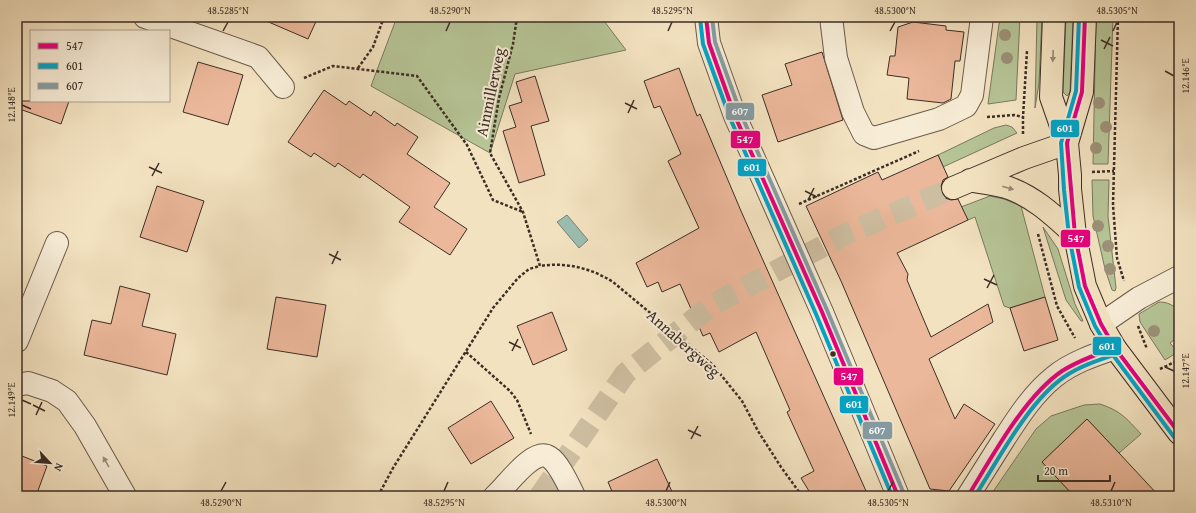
<svg xmlns="http://www.w3.org/2000/svg" width="1196" height="513" font-family="'Gentium Book Plus',serif">
	<style>
		.green { fill: #b6c496; stroke: #79795e }
		.water { fill: #9bbeb1; stroke: #758479 }
		.building { fill: #ecb89b; stroke: #3c2e26 }
		.lines { fill: none; stroke-linecap: round; stroke-linejoin: round }
		.major-tunnel { stroke: #cebea1; stroke-width: 22; stroke-dasharray: 22 11; stroke-linecap: butt }
		.minor-casing { stroke: #6a5b4c; stroke-width: 24 }
		.major-casing { stroke: #3c2e26; stroke-width: 24 }
		.path { stroke: #3c2e26; stroke-width: 2.5; stroke-dasharray: 3 2; stroke-linecap: butt }
		.minor { stroke: #f7ecd6; stroke-width: 22 }
		.major { stroke: #f3e2c0; stroke-width: 22 }
		.bus-1-casing { stroke: #f7ecd6; stroke-width: 7 }
		.bus-2-casing { stroke: #f7ecd6; stroke-width: 7 }
		.bus-3-casing { stroke: #f7ecd6; stroke-width: 7 }
		.bus-1 { stroke: #e5007d; stroke-width: 4 }
		.bus-2 { stroke: #03a3c6; stroke-width: 4 }
		.bus-3 { stroke: #859ca3; stroke-width: 4 }
		.tree { fill: #9c9077 }
		.oneway { fill: #988873 }
		.oneway2 { fill: #9a8d7e }
		.ticks { fill: none; stroke: #3c2e26; stroke-width: 1.5 }
		.bus-dot { fill: #3c2e26; stroke: #f7ecd6; stroke-width: 1.5 }
		.labels { text-anchor: middle; dominant-baseline: central; stroke-width: 4; stroke-linejoin: round; paint-order: stroke }
		.street-label { font-size: 16px; fill: #3c2e26; stroke: #f7ecd6 }
		.line-badge { stroke: #f7ecd6; stroke-width: 1.5 }
		.badge-label { font-size: 11px; text-anchor: middle; font-weight: bold; fill: #fff }
		.neatline { fill: none; stroke: #3c2e26; stroke-width: 1.5 }
		.ticks-label { font-size: 10px; text-anchor: middle; fill: #3c2e26 }
	</style>
	<rect width="100%" height="100%" fill="#f3e2c0"/>
	<filter id="stains"><feTurbulence type="fractalNoise" baseFrequency=".005" numOctaves="4"/><feColorMatrix values="0 0 0 0 .2 0 0 0 0 .09 0 0 0 0 .02 0 0 0 .5 -.17"/></filter>
	<radialGradient id="worn" r=".72"><stop offset=".6" stop-color="#630" stop-opacity="0"/><stop offset="1" stop-color="#630" stop-opacity=".3"/></radialGradient>
	<path class="green" d="M397,17H601L626,50L515,74L490,153L371,86Z
		M1000,17H1020L1016,100L988,104Z
		M1037,17H1042L1039,83L1035,108Z
		M1066,17H1073L1070,92L1067,96L1063,92Z
		M1096,17H1113L1108,164H1093Z
		M1006,125L1012,127L1017,133L943,167L938,155L994,128Z
		M1092,180H1109L1108,216L1116,288L1115,291L1112,290L1105,269L1093,216Z
		M990,196L1004,199L1021,206L1045,297L1010,308L1004,306L975,217L968,220L961,207Z
		M1043,227L1058,249L1075,304L1083,321H1081L1066,300Z
		M1159,302C1168,302 1173,305 1179,311V336L1170,343L1178,352L1165,360L1140,322L1139,314Z
		M1100,404C1121,411 1126,418 1141,434L1119,453L1087,419L1042,462L1074,496H990L1036,429L1051,416L1084,405Z"/>
	<path class="water" d="M567,215L588,240L579,248L557,222Z"/>
	<path class="building" d="M257,17H318L308,39Z
		M913,22L946,26V30L964,32L960,61H955L951,99L943,103L907,99L909,78L887,75L890,56H895L898,27Z
		M822,52L843,120L778,142L762,95L792,85L785,64Z
		M198,62L243,75L228,125L183,112Z
		M679,68L697,116L700,114L741,211L866,491L856,496H812L801,478L814,471L787,412L790,410L756,332L719,352L710,333L703,336L680,284L662,292L658,282L647,287L636,263L699,228L668,161L681,154L660,106L654,108L644,81Z
		M535,76L549,121L531,126L545,175L519,183L503,131L516,127L509,106L522,102L516,82Z
		M324,90L346,105L349,101L371,116L374,111L395,126L397,123L418,137L407,154L450,183L434,207L467,229L450,255L399,222L410,207L363,174L360,178L338,163L335,167L314,153L311,157L288,142Z
		M17,101H69L61,124L17,108Z
		M938,155L948,177L943,180L941,186L942,193L945,198L951,200L958,199L968,220L897,253L908,274L907,280L931,337L988,304L993,322L929,359L955,419L964,404L995,424L949,491L930,489L841,281L806,206L878,172L882,180Z
		M157,186L204,201L187,252L140,237Z
		M120,286L150,294L142,326L176,334L167,375L84,355L92,320L111,324Z
		M276,297L326,305L317,357L267,349Z
		M1045,297L1058,340L1024,351L1010,308Z
		M552,312L567,350L533,365L517,326Z
		M491,401L514,438L471,464L448,428Z
		M1087,419L1119,453L1159,496H1074L1042,462Z
		M17,454L47,466L36,496H17Z
		M657,459L674,496H614L608,482Z"/>
	<g class="lines">
		<path class="major-tunnel" d="M540,496L625,374L712,305L846,234L953,188"/>
		<defs>
			<path id="minor" d="M145,17L258,57L283,87
				M706,17L709,43L735,116L822,312L898,496
				M831,17L836,58L853,112L864,134L874,138L939,119L966,106L972,95L982,17
				M1101,324L1139,298L1179,277
				M17,341L57,243
				M17,385L28,383L52,391L67,401L85,426L125,496
				M495,496C506,487 533,447 549,457C559,463 569,486 574,496
				M968,496C980,477 992,458 1004,439C1019,416 1033,394 1054,377C1071,363 1094,355 1115,348"/>
			<path id="major" d="M1054,17L1051,97L1067,143L1070,175V189L1075,235L1085,286L1101,324L1115,348L1179,433
				M1067,143L1082,92L1085,17
				M970,180C983,183 997,184 1009,188C1036,198 1055,217 1075,235
				M953,188L1024,158L1067,143"/>
		</defs>
		<use href="#minor" class="minor-casing"/>
		<use href="#major" class="major-casing"/>
		<path class="path" d="M517,17L513,44L499,98L490,153L523,212L540,266C566,262 591,268 613,282L713,365L742,401L758,431L781,467L802,496
			M1118,17L1113,205L1117,258L1124,281
			M358,68L373,47L384,17
			M304,78L333,66L417,76L467,145L493,200L523,212
			M987,117L1014,115L1023,117
			M1023,134V117L1027,51
			M1092,172L1114,171
			M799,204L919,151
			M1038,234L1057,306L1075,338
			M1138,326L1147,349
			M466,352L510,391L517,400L531,434
			M1160,369L1179,360
			M378,496L393,468L493,308L518,278L529,269L540,266"/>
		<use href="#minor" class="minor"/>
		<use href="#major" class="major"/>
		<defs>
			<path id="bus-1" d="M706,17L709,43L735,116L822,312L898,496
				M1085,17L1082,92L1067,143L1075,235L1085,286L1101,324L1115,348L1179,433
				M968,496C992,457 1024,397 1062,371C1078,361 1097,354 1115,348"/>
			<path id="bus-2" d="M1079,17L1076,91L1061,143L1064,190L1069,236L1079,287L1095,326L1110,351L1174,437
				M700,18L703,44L730,118L816,314L892,496
				M975,496C999,459 1028,402 1064,377C1080,366 1099,360 1117,354"/>
			<path id="bus-3" d="M712,17L715,42L741,114L827,310L904,494"/>
		</defs>
		<use href="#bus-1" class="bus-1-casing"/>
		<use href="#bus-2" class="bus-2-casing"/>
		<use href="#bus-3" class="bus-3-casing"/>
		<use href="#bus-1" class="bus-1"/>
		<use href="#bus-2" class="bus-2"/>
		<use href="#bus-3" class="bus-3"/>
	</g>
	<g class="tree">
		<circle cx="1005" cy="35" r="6"/>
		<circle cx="1007" cy="58" r="6"/>
		<circle cx="1099" cy="103" r="6"/>
		<circle cx="1106" cy="127" r="6"/>
		<circle cx="1096" cy="148" r="6"/>
		<circle cx="1098" cy="226" r="6"/>
		<circle cx="1108" cy="246" r="6"/>
		<circle cx="1110" cy="269" r="6"/>
		<circle cx="1154" cy="331" r="6"/>
	</g>
	<defs><path id="oneway-solid" d="M-6-.8H1V-3.2L6.5 0L1 3.2V.8H-6Z"/></defs>
	<g class="oneway">
		<use href="#oneway-solid" transform="translate(1053 56) rotate(92)"/>
		<use href="#oneway-solid" transform="translate(1008 188) rotate(16)"/>
	</g>
	<use class="oneway2" href="#oneway-solid" transform="translate(106 462) rotate(-120)"/>
	<path class="ticks" d="M223,31L228,22M446,31L450,22M668,31L672,22M890,31L895,22M1113,31L1117,22M1101,40L1113,46M1104,49L1110,37M1165,71L1174,76M625,103L637,109M22,105L31,109M628,113L634,100M149,167L162,173M152,176L159,163M805,191L817,197M808,200L814,188M329,254L341,260M332,264L338,251M984,279L997,285M987,288L994,275M509,342L521,348M512,351L518,339M1165,367L1174,371M22,400L31,404M33,405L45,411M36,415L42,402M688,430L701,436M691,439L698,426M221,491L226,482M444,491L448,482M666,491L670,482M888,491L893,482M1111,491L1115,482"/>
	<circle class="bus-dot" cx="833" cy="354" r="3.5"/>
	<g class="labels">
		<g class="street-label">
			<text transform="translate(490 92) rotate(-78)">Ainmillerweg</text>
			<text transform="translate(684 343) rotate(42)">Annabergweg</text>
		</g>
	</g>
	<g class="line-badge">
		<rect x="725" y="102" width="30" height="19" rx="4" fill="#859ca3"/>
		<rect x="1050" y="119" width="30" height="19" rx="4" fill="#03a3c6"/>
		<rect x="730" y="130" width="31" height="19" rx="4" fill="#e5007d"/>
		<rect x="737" y="158" width="30" height="19" rx="4" fill="#03a3c6"/>
		<rect x="1060" y="229" width="31" height="19" rx="4" fill="#e5007d"/>
		<rect x="1092" y="336" width="30" height="20" rx="4" fill="#03a3c6"/>
		<rect x="833" y="367" width="31" height="19" rx="4" fill="#e5007d"/>
		<rect x="839" y="395" width="30" height="19" rx="4" fill="#03a3c6"/>
		<rect x="862" y="421" width="31" height="19" rx="4" fill="#859ca3"/>
	</g>
	<g class="badge-label">
		<text x="740" y="115">607</text>
		<text x="1065" y="132">601</text>
		<text x="745" y="143">547</text>
		<text x="752" y="171">601</text>
		<text x="1076" y="242">547</text>
		<text x="1107" y="350">601</text>
		<text x="849" y="380">547</text>
		<text x="854" y="408">601</text>
		<text x="877" y="434">607</text>
	</g>
	<rect width="1196" height="513" fill="none" stroke="#f3e2c0" stroke-width="44"/>
	<rect x="30" y="30" width="140" height="72" fill="#f7ecd6" stroke="#aca090"/>
	<rect x="38" y="43" width="20" height="6" fill="#e5007d" stroke="#aca090"/>
	<text x="66" y="50" font-size="12" fill="#3c2e26">547</text>
	<rect x="38" y="63" width="20" height="6" fill="#03a3c6" stroke="#aca090"/>
	<text x="66" y="70" font-size="12" fill="#3c2e26">601</text>
	<rect x="38" y="83" width="20" height="6" fill="#859ca3" stroke="#aca090"/>
	<text x="66" y="90" font-size="12" fill="#3c2e26">607</text>
	<g transform="translate(50 463) rotate(116)" stroke="#f7ecd6" stroke-width="3" paint-order="stroke">
	<path d="M0-3L7 15L0 10L-7 15Z" fill="#3c2e26"/>
	<text y="-6" font-size="11" font-weight="bold" text-anchor="middle" fill="#3c2e26">N</text>
	</g>
	<path d="M1038 475v6h72v-6" fill="none" stroke="#3c2e26" stroke-width="2"/>
	<text x="1044" y="475" font-size="12" fill="#3c2e26" stroke="#f7ecd6" stroke-width="3" paint-order="stroke">20 m</text>
	<rect x="22" y="22" width="1152" height="469" class="neatline"/>
	<g class="ticks-label">
		<text x="228" y="14">48.5285°N</text>
		<text x="450" y="14">48.5290°N</text>
		<text x="672" y="14">48.5295°N</text>
		<text x="895" y="14">48.5300°N</text>
		<text x="1117" y="14">48.5305°N</text>
		<text transform="translate(1185 76) rotate(-90)" y="4">12.146°E</text>
		<text transform="translate(11 105) rotate(-90)" y="4">12.148°E</text>
		<text transform="translate(1185 371) rotate(-90)" y="4">12.147°E</text>
		<text transform="translate(11 400) rotate(-90)" y="4">12.149°E</text>
		<text x="221" y="506">48.5290°N</text>
		<text x="444" y="506">48.5295°N</text>
		<text x="666" y="506">48.5300°N</text>
		<text x="888" y="506">48.5305°N</text>
		<text x="1111" y="506">48.5310°N</text>
	</g>
	<rect width="100%" height="100%" filter="url(#stains)"/>
	<rect width="100%" height="100%" fill="url(#worn)"/>
</svg>
